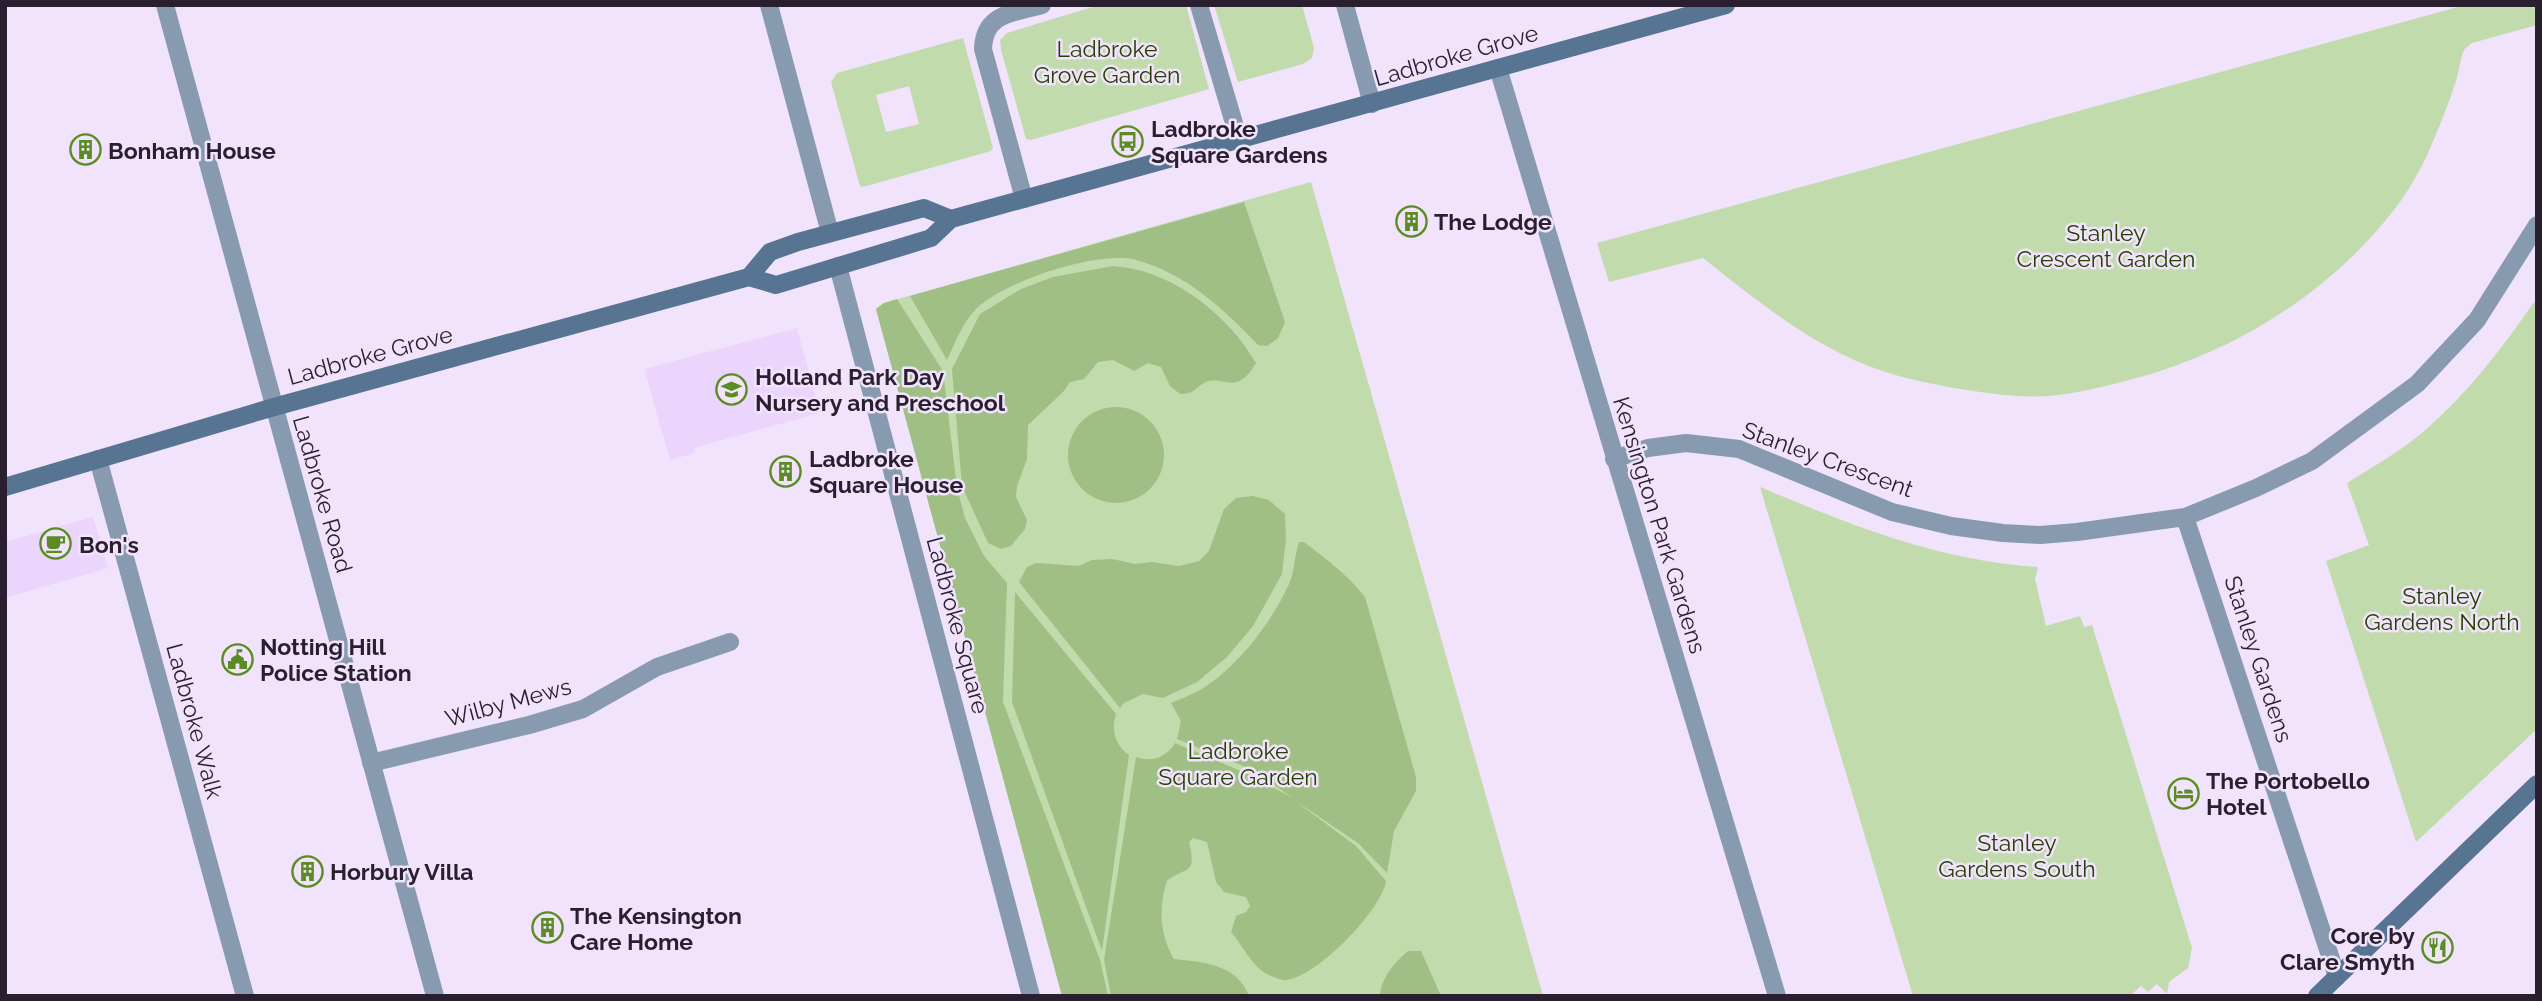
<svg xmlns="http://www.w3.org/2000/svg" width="2542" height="1001" font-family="Raleway,sans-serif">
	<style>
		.built { fill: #ecd5fc }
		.green { fill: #c1dbad; fill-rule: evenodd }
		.forest { fill: #9fbf85 }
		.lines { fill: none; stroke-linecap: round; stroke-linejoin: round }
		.street { stroke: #879ab0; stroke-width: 18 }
		.secondary { stroke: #587493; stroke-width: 18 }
		.labels { text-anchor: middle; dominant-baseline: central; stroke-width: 5; stroke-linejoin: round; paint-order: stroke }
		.park-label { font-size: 23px; fill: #254101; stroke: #f2e3fc }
		.street-label { font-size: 23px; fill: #291f2f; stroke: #f2e3fc }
		.poi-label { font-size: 23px; font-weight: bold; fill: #291f2f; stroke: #f2e3fc; text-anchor: start }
	</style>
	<rect width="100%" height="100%" fill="#f2e3fc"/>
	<path class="built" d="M797,328L820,413L694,448L695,453L670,460L644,369Z
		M93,517L108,568L5,598V542Z"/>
	<path class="green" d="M1099,5H1186L1209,89L1031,140L1026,139L1001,50L1000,40L1007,33Z
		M1214,5H1302L1314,48L1312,58L1303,64L1238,82Z
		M2465,5H2537V25L2472,43C2469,45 2466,48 2464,50C2460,59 2459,72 2456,81C2449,103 2440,125 2431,146C2422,168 2409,190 2394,210C2326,297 2228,356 2122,382C2098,388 2073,394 2049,396C2014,398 1977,392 1943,386C1917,381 1891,375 1866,365C1804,340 1755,299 1703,258L1609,282L1597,243Z
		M963,38L993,148L991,151L863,187L860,186L831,82L837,73ZM909,86L919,124L886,132L876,95Z
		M1311,182L1543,996H1062L876,309L884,303Z
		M2534,302L2537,310V729L2416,842L2326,561L2369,545L2347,483C2373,467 2399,452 2423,432C2466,395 2502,349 2534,302Z
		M1760,487C1850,525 1940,561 2038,567L2035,579L2046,626L2080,616L2084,627L2092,625L2192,948L2188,968L2169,982L2167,994L2157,984L2148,992L2141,986L2130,996H1913Z"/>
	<path class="forest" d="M1244,202L1285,322L1278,338L1267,346L1258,345C1224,309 1185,273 1136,260C1098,250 1005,281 976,309C963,322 955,343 947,360L910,296Z
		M1113,266C1158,269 1200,295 1230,328C1240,338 1248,351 1256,363C1249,374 1241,386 1226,382C1219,381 1216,379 1209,381C1195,385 1198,394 1180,394L1170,386L1161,367L1148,363L1134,371L1113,360L1098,362L1084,379L1070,382L1063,392L1028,425L1027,459L1017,486L1016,497L1027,520L1025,529L1011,546L1001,549L988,543L962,486L952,369L980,314L1021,289L1053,277Z
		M897,299L943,371L957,488L965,518L984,556L1007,583L1003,702L1100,960L1108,996H1062L876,309L884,303Z
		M1068 455a48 48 0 1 1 96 0a48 48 0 1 1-96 0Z
		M1253,496L1269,500L1285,514L1286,539L1282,574L1253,626L1227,657L1197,682L1163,698L1143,694L1124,703L1120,708L1019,582L1027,567L1036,563L1079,566L1092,560L1112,559L1135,564L1152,562L1179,566L1199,561L1209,551L1224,509L1236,498Z
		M1299,542H1304C1326,559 1348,575 1365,597L1416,777V791L1394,831L1387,873L1358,843L1294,800L1356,846L1386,881C1382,910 1315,979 1285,980C1281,980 1273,977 1269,975C1253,968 1243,946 1231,932L1236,916L1246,912L1250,906L1246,897L1224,892L1216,882L1207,842L1193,838L1189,842C1198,877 1184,866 1167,881C1158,907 1160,936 1174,959C1203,962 1237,964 1249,996H1111L1104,960L1136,757C1153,763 1166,757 1175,743L1250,775L1293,798L1253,770L1177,739L1181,721L1171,703C1180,699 1191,695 1200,690C1236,669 1272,622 1289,584C1295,571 1294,556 1299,542Z
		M1015,592L1116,714C1111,731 1115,745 1129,755L1102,951L1012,702Z
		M1408,951H1421L1441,996H1380C1381,978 1395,962 1408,951Z"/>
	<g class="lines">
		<path class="street" d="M165,5L435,996
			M769,5L830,233
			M1199,5L1239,140
			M1345,5L1372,104
			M1498,68L1777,996
			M1024,199L983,49C984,13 1013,13 1042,5
			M838,266L1031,996
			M98,459L245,996
			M1614,459L1648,448L1686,443L1739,449L1892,512L1951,526L2003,533L2040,535L2077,532L2185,517L2256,488L2312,461L2417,384L2477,320L2537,225
			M2185,517L2337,977
			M371,763L529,725L583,709L657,667L730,642"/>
		<path class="secondary" d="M749,277L770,252L798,242L924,208L951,219
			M5,487L274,407L749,277L776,285L931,238L951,219L1726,5
			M2317,996L2537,784"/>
	</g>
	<defs>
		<symbol id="bus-ring" viewBox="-11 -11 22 22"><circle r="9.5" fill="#f2e3fc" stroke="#5a8c23" stroke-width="1.5"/><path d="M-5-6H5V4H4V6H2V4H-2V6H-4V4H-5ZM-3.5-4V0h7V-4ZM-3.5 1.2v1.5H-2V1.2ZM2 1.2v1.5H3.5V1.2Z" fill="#5a8c23"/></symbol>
		<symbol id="building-ring" viewBox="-11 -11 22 22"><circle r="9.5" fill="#f2e3fc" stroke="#5a8c23" stroke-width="1.5"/><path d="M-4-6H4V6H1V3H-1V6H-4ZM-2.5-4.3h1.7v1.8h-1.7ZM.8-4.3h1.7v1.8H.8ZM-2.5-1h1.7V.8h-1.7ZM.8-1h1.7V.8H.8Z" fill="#5a8c23"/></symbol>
		<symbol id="school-ring" viewBox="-11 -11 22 22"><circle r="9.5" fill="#f2e3fc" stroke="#5a8c23" stroke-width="1.5"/><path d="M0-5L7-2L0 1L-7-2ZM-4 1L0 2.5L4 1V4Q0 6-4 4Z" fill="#5a8c23"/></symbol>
		<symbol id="cafe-ring" viewBox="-11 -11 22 22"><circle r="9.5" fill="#f2e3fc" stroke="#5a8c23" stroke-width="1.5"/><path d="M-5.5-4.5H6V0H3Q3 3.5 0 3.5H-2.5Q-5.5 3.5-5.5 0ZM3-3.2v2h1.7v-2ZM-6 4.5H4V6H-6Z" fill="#5a8c23"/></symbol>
		<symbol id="civic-ring" viewBox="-11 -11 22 22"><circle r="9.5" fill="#f2e3fc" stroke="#5a8c23" stroke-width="1.5"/><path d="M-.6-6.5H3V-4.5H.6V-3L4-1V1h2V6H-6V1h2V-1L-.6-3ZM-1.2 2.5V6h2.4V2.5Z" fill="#5a8c23"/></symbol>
		<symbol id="hotel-ring" viewBox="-11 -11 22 22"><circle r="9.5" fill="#f2e3fc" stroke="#5a8c23" stroke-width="1.5"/><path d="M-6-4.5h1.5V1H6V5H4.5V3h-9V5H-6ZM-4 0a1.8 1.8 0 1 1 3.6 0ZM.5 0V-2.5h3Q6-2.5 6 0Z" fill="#5a8c23"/></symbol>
		<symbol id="restaurant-ring" viewBox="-11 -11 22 22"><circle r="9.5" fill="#f2e3fc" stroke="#5a8c23" stroke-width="1.5"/><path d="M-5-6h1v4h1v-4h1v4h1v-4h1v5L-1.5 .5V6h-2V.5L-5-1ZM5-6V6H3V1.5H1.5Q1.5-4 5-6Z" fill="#5a8c23"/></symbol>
	</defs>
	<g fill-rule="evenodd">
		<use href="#bus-ring" x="1110" y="124" width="35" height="35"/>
		<use href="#building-ring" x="68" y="132" width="35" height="35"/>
		<use href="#building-ring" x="1394" y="204" width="35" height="35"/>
		<use href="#school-ring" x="714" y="372" width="35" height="35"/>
		<use href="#building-ring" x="768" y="454" width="35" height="35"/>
		<use href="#cafe-ring" x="38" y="526" width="35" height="35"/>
		<use href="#civic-ring" x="220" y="642" width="35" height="35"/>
		<use href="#hotel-ring" x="2166" y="776" width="35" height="35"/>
		<use href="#building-ring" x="290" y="854" width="35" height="35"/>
		<use href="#building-ring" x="530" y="910" width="35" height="35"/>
		<use href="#restaurant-ring" x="2420" y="930" width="35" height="35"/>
	</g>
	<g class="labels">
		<g class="park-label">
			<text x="1107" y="48">Ladbroke<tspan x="1107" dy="26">Grove Garden</tspan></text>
			<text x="2106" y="232">Stanley<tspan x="2106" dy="26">Crescent Garden</tspan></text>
			<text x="2442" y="595">Stanley<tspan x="2442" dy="26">Gardens North</tspan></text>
			<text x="1238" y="750">Ladbroke<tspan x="1238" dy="26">Square Garden</tspan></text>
			<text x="2017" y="842">Stanley<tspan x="2017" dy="26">Gardens South</tspan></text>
		</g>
		<g class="street-label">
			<text transform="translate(1456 55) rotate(-16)">Ladbroke Grove</text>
			<text transform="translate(370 355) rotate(-15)">Ladbroke Grove</text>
			<text transform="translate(1828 459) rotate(20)">Stanley Crescent</text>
			<text transform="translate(323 494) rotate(74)">Ladbroke Road</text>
			<text transform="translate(1660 525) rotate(73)">Kensington Park Gardens</text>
			<text transform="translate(958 625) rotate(75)">Ladbroke Square</text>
			<text transform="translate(2259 659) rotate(72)">Stanley Gardens</text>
			<text transform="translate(508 702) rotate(-15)">Wilby Mews</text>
			<text transform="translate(195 721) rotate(75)">Ladbroke Walk</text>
		</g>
		<g class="poi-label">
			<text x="1151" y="128">Ladbroke<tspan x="1151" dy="26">Square Gardens</tspan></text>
			<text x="108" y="150">Bonham House</text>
			<text x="1434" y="221">The Lodge</text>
			<text x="755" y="376">Holland Park Day<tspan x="755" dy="26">Nursery and Preschool</tspan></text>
			<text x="809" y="458">Ladbroke<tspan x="809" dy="26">Square House</tspan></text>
			<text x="79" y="544">Bon's</text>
			<text x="260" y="646">Notting Hill<tspan x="260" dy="26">Police Station</tspan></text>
			<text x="2206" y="780">The Portobello<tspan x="2206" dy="26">Hotel</tspan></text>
			<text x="330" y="871">Horbury Villa</text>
			<text x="570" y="915">The Kensington<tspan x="570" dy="26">Care Home</tspan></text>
			<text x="2415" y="935" text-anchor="end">Core by<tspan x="2415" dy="26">Clare Smyth</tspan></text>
		</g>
	</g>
	<rect width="2542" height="1001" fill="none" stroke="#291f2f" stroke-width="14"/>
</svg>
